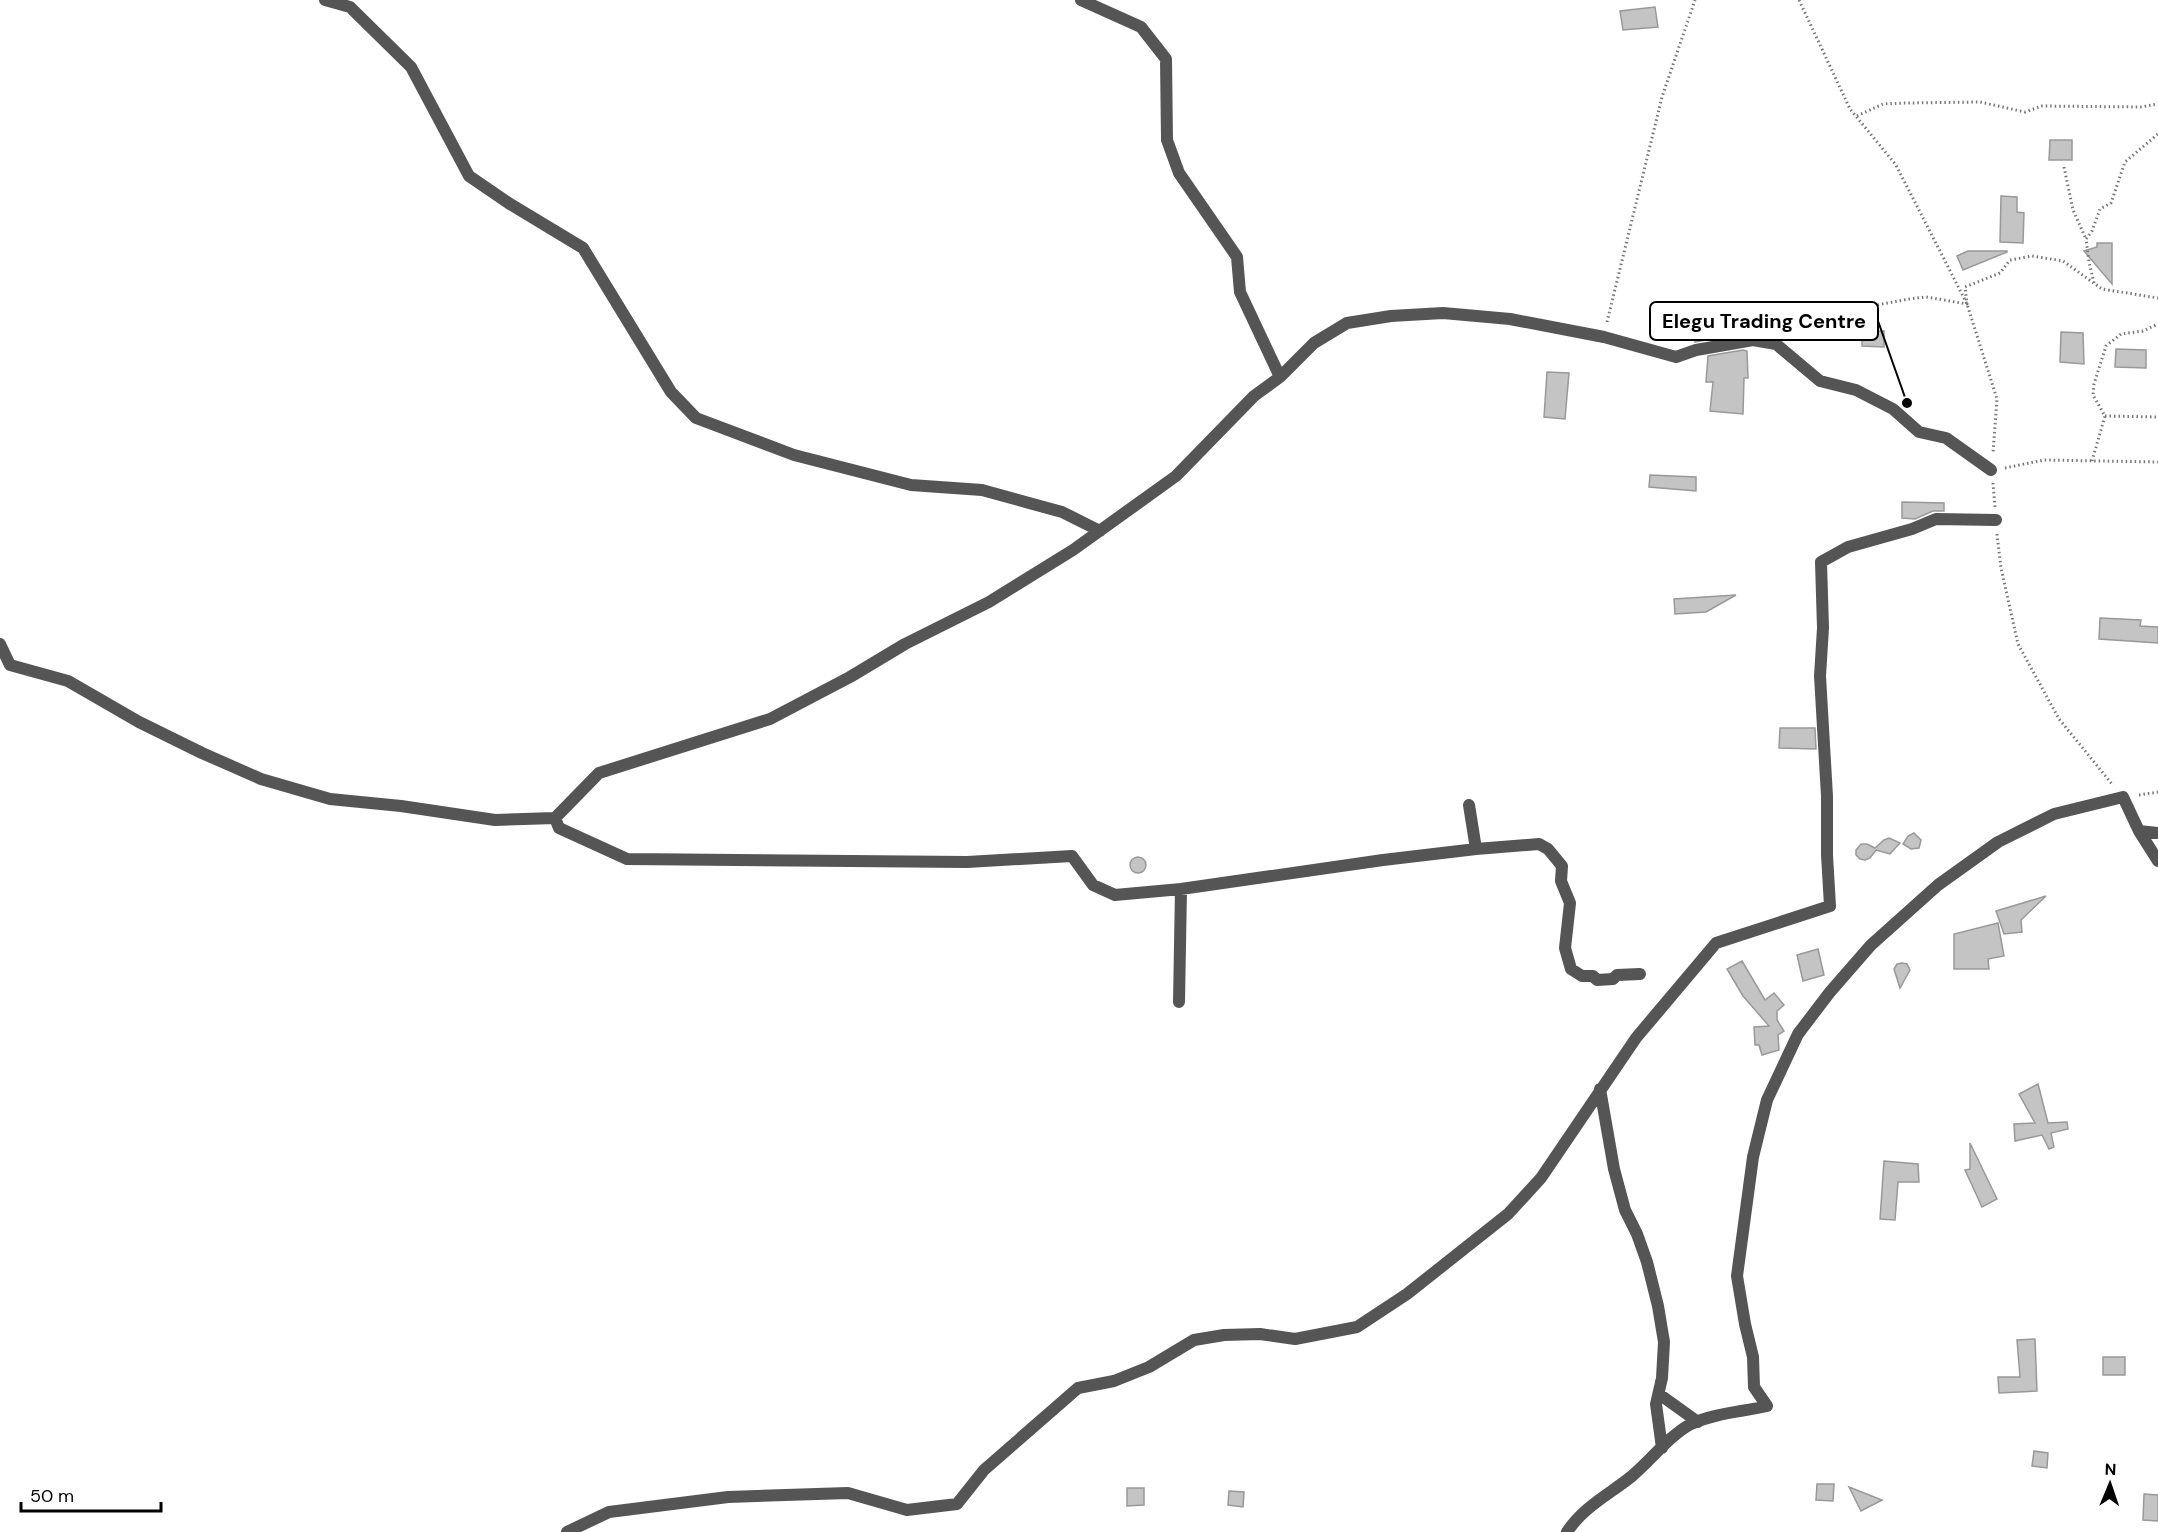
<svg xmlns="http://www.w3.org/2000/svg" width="2158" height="1532" font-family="'DM Sans',sans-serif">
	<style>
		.building { fill: #c4c4c4; stroke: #999; stroke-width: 1.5 }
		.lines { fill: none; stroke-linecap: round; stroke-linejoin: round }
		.path { stroke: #777; stroke-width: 3; stroke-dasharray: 1.5 3; stroke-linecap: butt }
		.street { stroke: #555; stroke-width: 12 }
		.leader { fill: none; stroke: #000; stroke-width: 2 }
		.callout-dot { fill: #000; stroke: #fff; stroke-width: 2 }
		.callout { fill: #fff; stroke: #000; stroke-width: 2 }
		.callout-label { font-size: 20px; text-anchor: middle; font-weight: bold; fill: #000 }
	</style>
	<rect width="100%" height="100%" fill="#fff"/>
	<path class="building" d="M1655,7L1658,27L1623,30L1620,11Z
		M2050,140H2072V160H2049Z
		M2001,196L2017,197V212L2024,213L2023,243L2000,242Z
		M2097,243H2112V284L2084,251L2097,247Z
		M1968,251H2007V252L1963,270L1957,256Z
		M1720,309L1742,310V333L1695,342L1694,326L1719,325Z
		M1862,331H1884V347L1862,346Z
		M2061,332L2083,333L2084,364L2060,362Z
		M2116,349L2146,350V368L2115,367Z
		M1743,350L1747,351L1748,378H1744L1743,414L1710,411L1713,382H1706L1708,356Z
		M1547,372L1569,373L1565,419L1544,417Z
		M1650,475L1696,477V491L1649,487Z
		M1902,502L1944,503V511H1933L1915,519L1902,518Z
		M1736,595L1706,612L1675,614L1674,599Z
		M2100,618L2141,620L2140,626L2158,627V643L2099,639Z
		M1780,728H1815L1816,749L1779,748Z
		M1914,833L1921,840L1919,848L1911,849L1903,844L1908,836Z
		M1889,838L1900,843L1890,854L1876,850L1870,858L1865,860L1860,859L1856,855V850L1861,844H1867L1875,848L1884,840Z
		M1130 865a8 8 0 1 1 16 0a8 8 0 1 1-16 0Z
		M2046,896L2021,920L2022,932L2004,934L1996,911Z
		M1998,923L2004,956L1988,959L1989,969H1954V934Z
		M1818,949L1824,975L1803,981L1797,955Z
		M1742,961L1765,1000L1774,993L1784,1005L1777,1011V1020L1784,1031L1778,1035L1779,1050L1762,1055L1759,1045H1755L1754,1027L1769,1026L1743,996L1727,969Z
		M1902,963L1907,964L1910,970L1900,988L1894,969L1897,964Z
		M2038,1084L2048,1123L2067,1122L2068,1129L2051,1133L2054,1147L2049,1149L2042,1135L2015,1141L2014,1124L2035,1123L2019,1094Z
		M1970,1143L1997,1199L1982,1207L1965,1170L1970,1169Z
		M1884,1161L1918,1164L1919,1182H1898L1895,1220L1880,1219Z
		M2035,1339L2037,1391L1999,1393L1998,1377H2020L2017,1340Z
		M2103,1357H2125V1375H2103Z
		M2034,1451L2048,1453L2047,1468L2032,1466Z
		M1817,1484H1834L1833,1501L1816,1500Z
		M1849,1487L1882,1500L1861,1511Z
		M1127,1488H1144V1505L1127,1506Z
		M1229,1491L1244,1492L1243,1507L1228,1505Z
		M2144,1494L2158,1495V1521L2143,1520Z"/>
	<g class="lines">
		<path class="path" d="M1799,0L1850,109L1896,165L1967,304L1997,399L1993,453
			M1857,116L1883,104L1905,103L1980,102L2025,112L2042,106L2141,107L2158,104
			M2064,167L2073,210L2086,239
			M2094,283L2089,262L2086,239L2092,231L2100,209L2111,203L2125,162L2158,134
			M1607,322L1662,97L1695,0
			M1787,332L1877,305L1909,299L1926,297L1967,304L1965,287L2000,273L2010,260L2032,256L2063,261L2102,289L2158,298
			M2105,416L2158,417
			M2092,461L2105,416L2093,395L2094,384L2106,346L2121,334L2143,331L2158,324
			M2005,468L2044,460L2158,462
			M1993,483L1995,507
			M1997,534L2001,568L2018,644L2059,719L2112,784
			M2139,795L2158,792"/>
		<path class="street" d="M325,0L350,7L411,67L469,176L510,204L583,248L671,392L696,418L794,455L911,485L982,490L1062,512L1100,531
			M1081,0L1141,27L1166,59L1167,140L1179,173L1237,257L1240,292L1280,377
			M0,644L10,665L68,681L139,722L202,753L261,779L330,799L401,806L495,820L555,818L599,773L770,719L850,677L905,644L989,602L1073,550L1176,476L1254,396L1280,377L1314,343L1347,323L1391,316L1443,313L1510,319L1604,337L1676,357L1696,350L1753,340L1776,344L1820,381L1856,390L1893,409L1919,432L1946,438L1991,470
			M1469,805L1476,849
			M555,818L559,828L627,859L967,862L1072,856L1093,885L1115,895L1181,889L1383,860L1476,849L1539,844L1548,849L1562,866L1561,881L1570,903L1565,948L1571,969L1582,976H1593L1597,980L1613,979L1617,975L1640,974
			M2139,831L2158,861
			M1179,1002L1181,889
			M1600,1089L1614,1169L1625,1210L1637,1234L1647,1262L1658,1306L1664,1342L1662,1378L1656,1404L1662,1448
			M1659,1394L1698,1422
			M567,1532L609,1512L728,1497L848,1493L907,1510L957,1504L984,1470L1078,1388L1114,1381L1149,1367L1194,1340L1224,1335L1260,1334L1295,1339L1357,1327L1407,1294L1508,1214L1541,1178L1636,1038L1716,943L1830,906L1827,855V796L1820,676L1823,628L1821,562L1848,547L1912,529L1936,519L1996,520
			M1567,1532C1583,1507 1610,1494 1632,1476C1651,1460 1670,1435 1691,1424C1715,1413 1742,1412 1767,1406L1754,1387L1753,1357L1745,1324L1737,1276L1753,1157L1767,1100L1798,1034L1830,992L1871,945L1938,885L1998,842L2054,814L2123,797L2139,831L2158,833"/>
	</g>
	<path class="leader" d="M1907 403L1878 321"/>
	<circle class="callout-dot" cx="1907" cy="403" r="6"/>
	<rect class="callout" x="1650" y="302" width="228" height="38" rx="6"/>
	<g class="callout-label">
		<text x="1764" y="328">Elegu Trading Centre</text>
	</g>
	<g transform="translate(2110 1484) rotate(2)" stroke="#ffffff" stroke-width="4.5" paint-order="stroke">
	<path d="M0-4.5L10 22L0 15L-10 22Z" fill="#000000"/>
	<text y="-9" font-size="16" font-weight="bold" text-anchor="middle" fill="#000000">N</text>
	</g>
	<path d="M21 1502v9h140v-9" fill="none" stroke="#000000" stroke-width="3"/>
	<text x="30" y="1502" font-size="18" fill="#000000" stroke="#ffffff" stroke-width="4.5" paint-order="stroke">50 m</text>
</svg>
